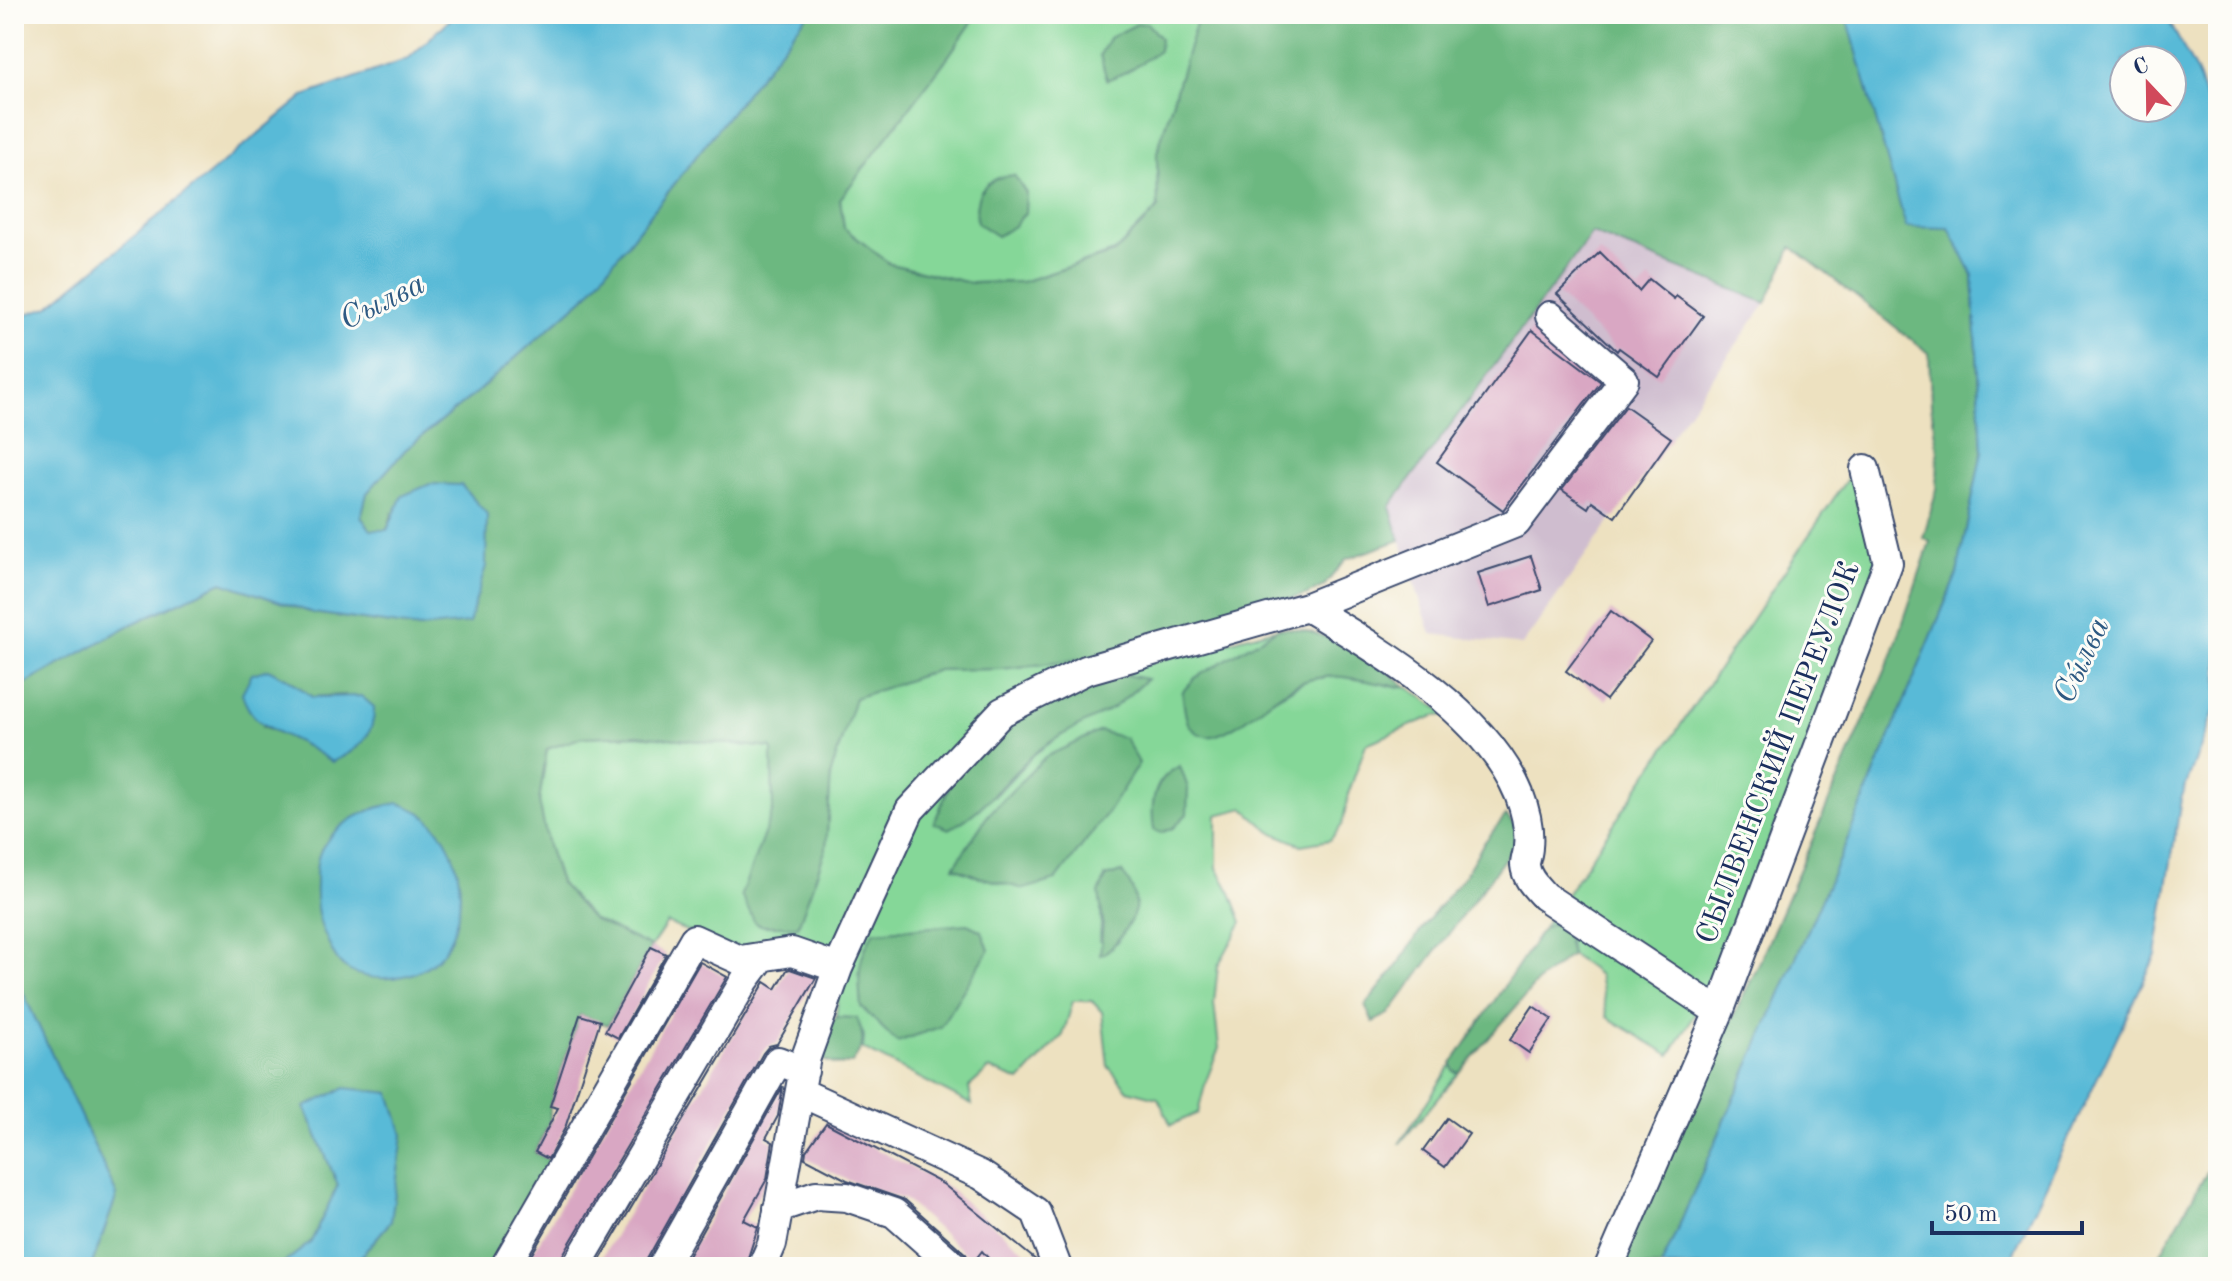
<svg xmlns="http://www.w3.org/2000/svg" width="2232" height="1281" font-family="'Old Standard TT',serif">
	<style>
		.industrial { fill: #cfbdcf }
		.green { fill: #85d798; stroke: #50837b; stroke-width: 2; fill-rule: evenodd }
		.forest { fill: #6cb880; stroke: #44746f; stroke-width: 2; fill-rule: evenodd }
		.water { fill: #58bad7; stroke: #3a749a; stroke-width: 2; fill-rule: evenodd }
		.building { fill: #d9a7c3 }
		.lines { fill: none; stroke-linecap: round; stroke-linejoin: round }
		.minor-casing { stroke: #3a4a6d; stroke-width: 32 }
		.minor { stroke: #fff; stroke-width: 28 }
		.labels { text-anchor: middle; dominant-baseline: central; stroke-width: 6; stroke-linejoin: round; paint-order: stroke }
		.street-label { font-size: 30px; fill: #1b2f5e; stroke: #fdfcf7 }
		.water-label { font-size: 32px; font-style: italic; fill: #2d5982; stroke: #fdfcf7 }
	</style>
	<rect width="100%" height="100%" fill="#fdfcf7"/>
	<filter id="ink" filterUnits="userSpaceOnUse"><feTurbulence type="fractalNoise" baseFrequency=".0125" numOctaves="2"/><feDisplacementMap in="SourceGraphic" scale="16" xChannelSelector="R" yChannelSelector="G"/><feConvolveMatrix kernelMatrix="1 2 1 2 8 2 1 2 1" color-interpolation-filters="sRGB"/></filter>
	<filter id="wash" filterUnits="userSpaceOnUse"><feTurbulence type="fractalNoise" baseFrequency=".006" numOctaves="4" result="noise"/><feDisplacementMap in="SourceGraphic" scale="32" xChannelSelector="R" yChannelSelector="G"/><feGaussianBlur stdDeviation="1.8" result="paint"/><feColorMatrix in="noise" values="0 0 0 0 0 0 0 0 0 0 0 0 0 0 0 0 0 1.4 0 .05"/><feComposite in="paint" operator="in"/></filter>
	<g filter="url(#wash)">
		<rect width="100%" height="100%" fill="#ede1c0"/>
		<path class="industrial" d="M1592,233L1766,303L1522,645L1431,634L1390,508Z"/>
		<path class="green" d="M987,14H1199L1157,153L1158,208L1114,252L1022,282L970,283L890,264L844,228L840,199L945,61L975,18ZM1137,24L1108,80L1100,55L1110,38Z
			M1855,467L1883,564L1706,995L1561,902Z
			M1279,628L1195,678L1229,729L1261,706L1307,680L1333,676L1360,677L1394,687L1406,686L1448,715L1434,716L1366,744L1350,789L1342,825L1330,840L1301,845L1271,832L1244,808L1217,815V868L1231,893L1242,922L1218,966L1214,1003L1219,1048L1206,1081L1198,1113L1171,1125L1158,1098L1128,1090L1108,1066L1102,1012L1092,1001H1073L1063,1035L1020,1081L989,1069L969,1087L972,1105L863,1049L864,1036L857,1019L836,1017L842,967L916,818L954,775L995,796L1033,755L1070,729L1114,707L1146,680L1126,675L1138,666ZM1045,757L1110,809L1056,880L998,881L979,877L1021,783ZM1122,872L1135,909L1117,943L1099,941C1104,919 1098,898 1105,877ZM900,929H930L857,974Z
			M1097,658L951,749L830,959L743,954L667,923L651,947L592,919L560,883L548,846L539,801L547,749L583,737L637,735L772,748L773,810L767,831L798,926L826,848L831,773L854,698L938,670L1001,669Z
			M1554,911L1697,1010L1670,1055L1607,1017L1599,975L1571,955L1569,942L1553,923L1542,930Z
			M1452,1064L1454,1071L1460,1072L1399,1144Z"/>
		<path class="forest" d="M808,14H987L975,18L945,61L840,199L844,228L890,264L970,283L1022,282L1114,253L1158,208L1157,153L1199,14H1839L1849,24L1973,275L1982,452L1957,574L1843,851L1661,1267H1619L1666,1154L1758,966L1892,655L1930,542L1923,538L1937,489L1938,449L1931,406L1929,353L1792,247L1766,303L1592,233L1390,507L1400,540L1346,559L1324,586L1308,594L1186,627L1097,658L1001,669L938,670L855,698L831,773L826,848L798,926H764L755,923L741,895L773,810L772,748L637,735L583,737L547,749L539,801L548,846L560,883L592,919L651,947L608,1025L580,1015L550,1106V1122L535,1152L557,1164L496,1267H352L391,1221L305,1107L338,1185L311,1242L279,1267H91L117,1195L14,973V690L132,624L222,582L313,613L420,628L392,514L387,530H370L361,517L367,493L405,450L478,391L587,295ZM290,680L312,697L344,695L294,739L263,726ZM420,812C452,845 457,856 460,901Z
			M1147,23L1160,38L1159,51L1128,71L1107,80L1100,55L1109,38L1137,24Z
			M1014,175L1026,193L1025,213L1014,226L997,236L977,223C973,193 983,178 1014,175Z
			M1279,628C1325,628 1372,657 1406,686C1372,687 1345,669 1309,680C1276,689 1244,729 1213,736C1203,738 1192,731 1188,723C1184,714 1184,702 1182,692L1195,678Z
			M1126,675L1147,679C1136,688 1125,699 1114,707C1087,724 1057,734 1033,755C1004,780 985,811 949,829L934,823L954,775L1022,711L1093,682Z
			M1100,731L1125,738L1139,763L1110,809L1056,880L1024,889L979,877L954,867L988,815L1045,757Z
			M1180,766L1188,788L1187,814L1173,828L1161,833L1154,830C1150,802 1153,779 1180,766Z
			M1506,815L1517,827L1514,846L1389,1014L1373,1022L1365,1006L1395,969L1425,924L1465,875L1483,844Z
			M1122,872C1129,883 1138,895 1135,909C1132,922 1113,951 1100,955L1103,921L1099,893L1106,877Z
			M1553,923L1566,935L1571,955L1538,981L1460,1072L1454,1071L1452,1064L1542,930Z
			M967,924L982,931L989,950L940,1027L897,1042L861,1007C858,978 857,957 874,932Z
			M836,1017L857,1018C865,1038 865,1046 852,1063C839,1066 829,1065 818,1056L825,1029Z
			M2218,1152V1267H2153Z"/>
		<path class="water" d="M456,14H808L587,295L478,391L405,450L367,493L361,517L371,530H387L402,496L430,484L461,485L487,514L486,566L469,623L420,628L313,613L222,582L132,624L14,690V318L48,307L304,96L408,59Z
			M1839,14H2165L2196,71L2218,133V701L2181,799L2156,955L2007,1267H1661L1843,850L1957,574L1982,451L1973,275L1949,228L1906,227L1849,24ZM2172,60V108H2124V60Z
			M268,669L290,680L312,697L361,696L374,707C375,737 358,750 332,762C319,754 306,745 292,739C268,727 249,721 242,693L252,674Z
			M399,803C406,806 415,809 421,813C461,843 469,897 450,940C442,959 423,972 404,976C386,980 361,979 345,968C335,961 331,948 326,937C317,920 315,902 316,884C316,871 316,859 322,848C338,821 370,807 399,803Z
			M14,973L117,1195L91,1267H14Z
			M345,1088L390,1093L403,1135L391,1221L352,1267H279L311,1242L338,1185L305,1107Z"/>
		<g id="blocks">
			<path class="building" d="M1600,252L1639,291L1649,279L1674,299L1676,296L1703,316L1659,377L1619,348L1617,351L1557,294Z
				M1532,330L1601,382L1503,510L1437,462Z
				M1626,406L1671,438L1615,517L1592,501L1588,508L1562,490Z
				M1531,556L1542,590L1489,607L1478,573Z
				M1611,611L1651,641L1606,700L1566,671Z
				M651,947L666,954L618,1038L605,1031Z
				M700,962L727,977L561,1258L559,1267H534L529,1259Z
				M790,969L816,978L777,1044L769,1046L763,1053L647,1259L645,1267H596L765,982L776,989L787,970Z
				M1533,1006L1552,1019L1529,1053L1510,1040Z
				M580,1015L600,1021L565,1128L548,1159L535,1152L558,1108L550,1106Z
				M783,1086L778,1116L766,1138L773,1142L767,1179L744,1220L758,1227L745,1267H682Z
				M1447,1118L1469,1134L1445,1167L1423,1151Z
				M826,1123L943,1184L1037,1261L1039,1267H996L982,1251L971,1265L966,1254L905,1200L847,1180L805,1158L806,1151Z"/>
		</g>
	</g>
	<g filter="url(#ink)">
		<use href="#blocks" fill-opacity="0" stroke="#3a4a6d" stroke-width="2"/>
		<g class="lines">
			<defs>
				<path id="minor" d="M1307,607C1380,651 1485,712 1519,794C1526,812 1530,828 1528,847C1528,853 1525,860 1525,865C1526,878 1536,887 1544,896L1719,1012
					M800,1092L981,1175L1036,1212L1057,1267
					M778,1208L816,1195L847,1197L894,1213L955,1267
					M514,1267L507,1263L694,939L740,960L792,952L838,968
					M576,1267L745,980L762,957
					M662,1267L778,1061L804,1071
					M762,1267L772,1244L806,1057L838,968L910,810L1002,712L1086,670L1307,607L1516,523L1624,380L1550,316
					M1609,1267L1719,1012L1888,563L1865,469"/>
			</defs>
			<use href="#minor" class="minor-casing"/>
			<use href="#minor" class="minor"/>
		</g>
	</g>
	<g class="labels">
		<g class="street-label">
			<text transform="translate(1779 753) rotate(-69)">СЫЛВЕНСКИЙ ПЕРЕУЛОК</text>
		</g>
		<g class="water-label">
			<text transform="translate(383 303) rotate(-26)">Сылва</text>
			<text transform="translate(2083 661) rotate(-65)">Сы́лва</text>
		</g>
	</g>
	<rect width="2232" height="1281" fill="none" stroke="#fdfcf7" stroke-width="48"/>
	<g transform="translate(2148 84) rotate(338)"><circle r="38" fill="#fdfcf7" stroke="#a3aaba" stroke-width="2"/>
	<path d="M0-6L14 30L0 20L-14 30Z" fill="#d1495b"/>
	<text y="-12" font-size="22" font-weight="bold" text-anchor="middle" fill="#1b2f5e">С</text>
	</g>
	<path d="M1932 1221v12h150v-12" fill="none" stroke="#1b2f5e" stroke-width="4"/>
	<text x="1944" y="1221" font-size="24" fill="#1b2f5e" stroke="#fdfcf7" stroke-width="6" paint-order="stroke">50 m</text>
</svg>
